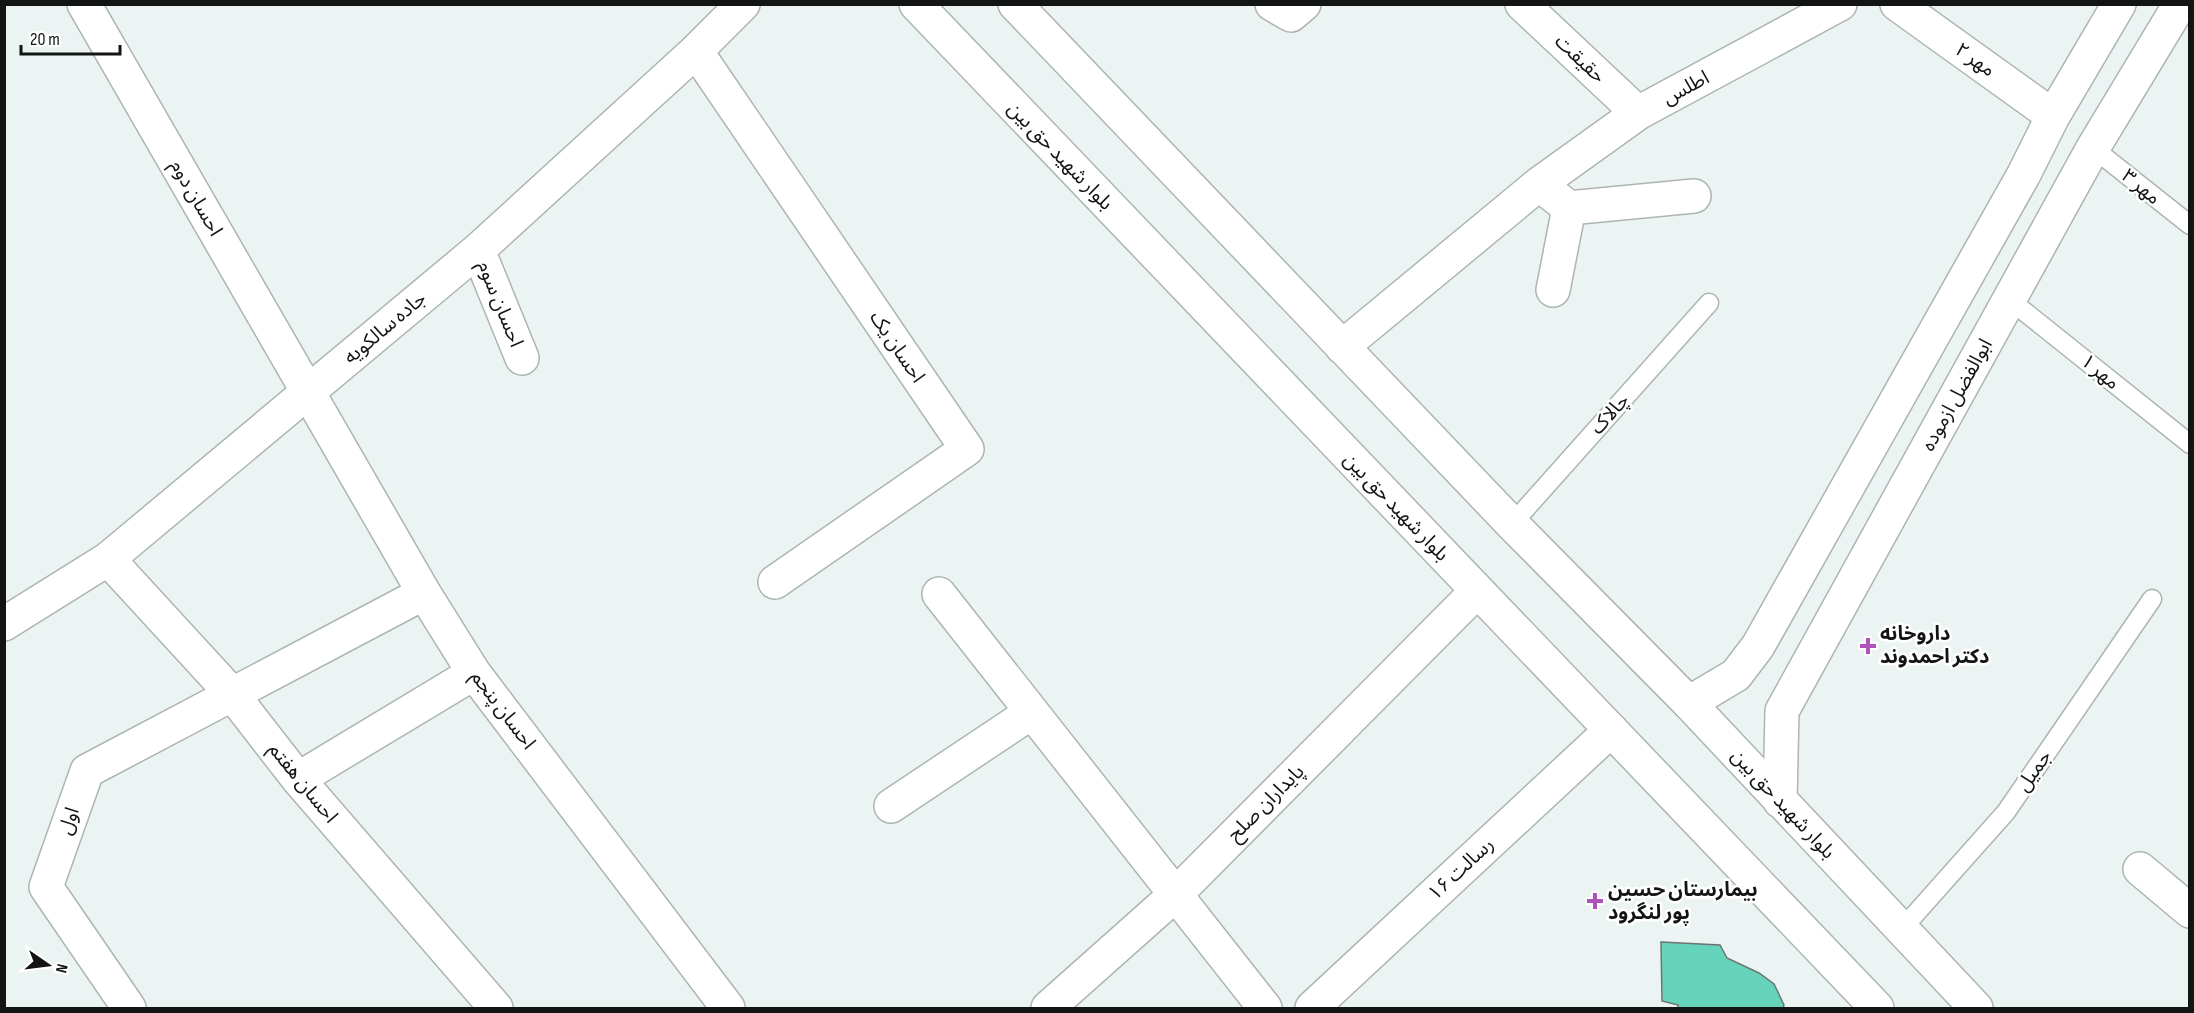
<svg xmlns="http://www.w3.org/2000/svg" width="2194" height="1013" font-family="'Sofia Sans Condensed','Noto Sans Arabic',sans-serif">
	<style>
		.building { fill: #66d4ba; stroke: #6c7471; stroke-width: 1.5 }
		.lines { fill: none; stroke-linecap: round; stroke-linejoin: round }
		.service-casing { stroke: #acb5b2; stroke-width: 21 }
		.minor-casing { stroke: #acb5b2; stroke-width: 36 }
		.tertiary-casing { stroke: #acb5b2; stroke-width: 36 }
		.secondary-casing { stroke: #acb5b2; stroke-width: 36 }
		.service { stroke: #fff; stroke-width: 18 }
		.minor { stroke: #fff; stroke-width: 33 }
		.tertiary { stroke: #fff; stroke-width: 33 }
		.secondary { stroke: #fff; stroke-width: 33 }
		.poi-dot { fill: #af52bd; stroke: #fff; stroke-width: 2 }
		.labels { text-anchor: middle; dominant-baseline: central; stroke-width: 5; stroke-linejoin: round; paint-order: stroke }
		.street-label { font-size: 20px; fill: #121514; stroke: #fff }
		.poi-label { font-size: 20px; font-weight: bold; fill: #121514; stroke: #fff; text-anchor: start }
	</style>
	<rect width="100%" height="100%" fill="#ebf4f2"/>
	<path class="building" d="M1661,942L1720,945L1727,958L1759,973L1774,984L1784,1005L1783,1008H1678V1005L1662,1001Z"/>
	<g class="lines">
		<defs>
			<path id="service" d="M2093,148L2190,225
				M2010,300L2190,444
				M1512,524L1709,303
				M1901,930L2006,812L2152,599"/>
			<path id="minor" d="M84,4L424,593L474,673L728,1008
				M1272,4L1291,15L1304,4
				M1522,4L1638,113
				M1897,4L2053,116
				M696,51L967,449L775,582
				M1539,184L1569,208L1694,196
				M478,250L522,358
				M1553,290L1569,208
				M1342,347L1539,184L1638,113L1840,4
				M108,559L232,694L298,779L496,1008
				M939,594L1265,1008
				M1689,703L1736,675L1758,646L2024,174L2053,116L2119,4
				M298,779L474,673
				M1780,801L1782,711L2093,148L2180,4
				M891,806L1032,712
				M2140,869L2190,911
				M129,1008L46,887L87,771L424,593
				M1048,1008L1175,895L1477,591
				M1312,1008L1611,730"/>
			<path id="tertiary" d="M4,624L108,559L478,250L696,51L743,4"/>
			<path id="secondary" d="M916,4L1877,1008
				M1015,4L1512,524L1689,703L1976,1008"/>
		</defs>
		<use href="#service" class="service-casing"/>
		<use href="#minor" class="minor-casing"/>
		<use href="#tertiary" class="tertiary-casing"/>
		<use href="#secondary" class="secondary-casing"/>
		<use href="#service" class="service"/>
		<use href="#minor" class="minor"/>
		<use href="#tertiary" class="tertiary"/>
		<use href="#secondary" class="secondary"/>
	</g>
	<g class="poi-dot">
		<path d="M1865 637h6v6h6v6h-6v6h-6v-6h-6v-6h6z"/>
		<path d="M1592 892h6v6h6v6h-6v6h-6v-6h-6v-6h6z"/>
	</g>
	<g class="labels">
		<g class="street-label">
			<text transform="translate(1580 59) rotate(43)">حقیقت</text>
			<text transform="translate(1975 60) rotate(35)">مهر ۲</text>
			<text transform="translate(1686 88) rotate(-28)">اطلس</text>
			<text transform="translate(1060 156) rotate(46)">بلوار شهید حق بین</text>
			<text transform="translate(2141 187) rotate(39)">مهر ۳</text>
			<text transform="translate(196 198) rotate(60)">احسان دوم</text>
			<text transform="translate(500 304) rotate(68)">احسان سوم</text>
			<text transform="translate(385 328) rotate(-40)">جاده سالکویه</text>
			<text transform="translate(897 347) rotate(56)">احسان یک</text>
			<text transform="translate(2100 372) rotate(39)">مهر ۱</text>
			<text transform="translate(1957 395) rotate(-61)">ابوالفضل ازموده</text>
			<text transform="translate(1610 414) rotate(-48)">چالاک</text>
			<text transform="translate(1396 507) rotate(46)">بلوار شهید حق بین</text>
			<text transform="translate(503 710) rotate(53)">احسان پنجم</text>
			<text transform="translate(2034 771) rotate(-55)">جمیل</text>
			<text transform="translate(303 783) rotate(51)">احسان هفتم</text>
			<text transform="translate(1266 803) rotate(-45)">پایداران صلح</text>
			<text transform="translate(1783 804) rotate(47)">بلوار شهید حق بین</text>
			<text transform="translate(69 821) rotate(-71)">اول</text>
			<text transform="translate(1461 869) rotate(-43)">رسالت ۱۶</text>
		</g>
		<g class="poi-label">
			<text x="1880" y="634">داروخانه<tspan x="1880" dy="23">دکتر احمدوند</tspan></text>
			<text x="1608" y="890">بیمارستان حسین<tspan x="1608" dy="23">پور لنگرود</tspan></text>
		</g>
	</g>
	<rect width="2194" height="1013" fill="none" stroke="#121514" stroke-width="12"/>
	<g transform="translate(48 965) rotate(104)" stroke="#ffffff" stroke-width="4.5" paint-order="stroke">
	<path d="M0-4.5L10 22L0 15L-10 22Z" fill="#121514"/>
	<text y="-9" font-size="16" font-weight="bold" text-anchor="middle" fill="#121514">N</text>
	</g>
	<path d="M21 45v9h99v-9" fill="none" stroke="#121514" stroke-width="3"/>
	<text x="30" y="45" font-size="18" fill="#121514" stroke="#ffffff" stroke-width="4.5" paint-order="stroke">20 m</text>
</svg>
